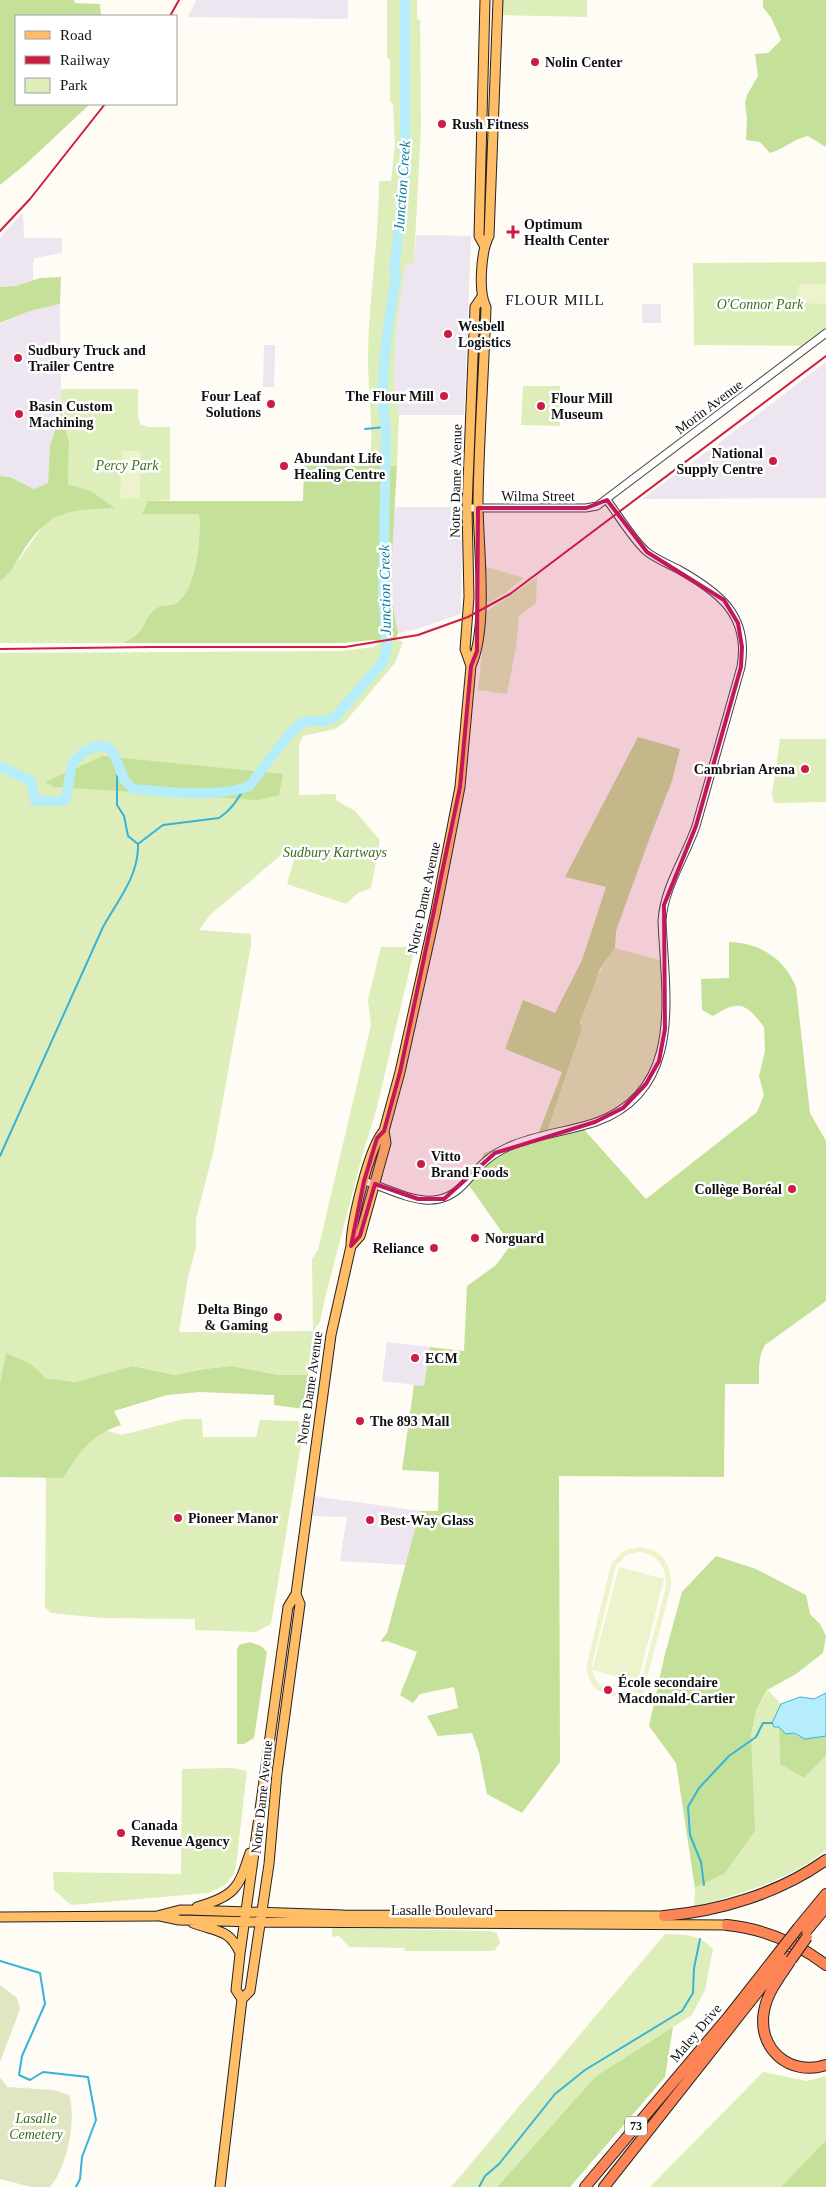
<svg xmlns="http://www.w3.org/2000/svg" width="826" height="2187" font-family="Georgia,serif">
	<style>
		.industrial { fill: #ede5ef }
		.green { fill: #deeeba }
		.forest { fill: #c5e098 }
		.cemetery { fill: #e0e5c2 }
		.pitch { fill: #edf4cd; fill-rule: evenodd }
		.water { fill: #b5edfa; stroke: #37b3d7 }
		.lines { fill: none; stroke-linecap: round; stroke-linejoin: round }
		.stream { stroke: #37b3d7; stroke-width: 2 }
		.river { stroke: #b5edfa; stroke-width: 10 }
		.minor-casing { stroke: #444; stroke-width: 9 }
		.major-casing { stroke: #222; stroke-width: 11 }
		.highway-casing { stroke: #222; stroke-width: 12 }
		.minor { stroke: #fff; stroke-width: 7 }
		.major { stroke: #ffbe65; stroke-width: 9 }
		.highway { stroke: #fd8455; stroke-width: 10 }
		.rail { stroke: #cd1d44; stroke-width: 2 }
		.highway-bridge-casing { stroke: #222; stroke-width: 12; stroke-linecap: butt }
		.highway-bridge { stroke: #fd8455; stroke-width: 10 }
		.marked { fill: #c2185b; fill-opacity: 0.2; stroke: #c2185b; stroke-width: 4; stroke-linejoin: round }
		.poi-dot { fill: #cd1d44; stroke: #fff; stroke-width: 2 }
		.labels { text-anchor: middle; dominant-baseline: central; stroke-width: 5; stroke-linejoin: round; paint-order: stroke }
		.shield { fill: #fff; stroke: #585858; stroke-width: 1 }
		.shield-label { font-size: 12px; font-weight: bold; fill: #111 }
		.poi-label { font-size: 14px; font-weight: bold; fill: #111; stroke: #fff; text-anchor: start }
		.park-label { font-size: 14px; font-style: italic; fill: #3b6f1b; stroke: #fff }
		.street-label { font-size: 14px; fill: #111; stroke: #fff }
		.water-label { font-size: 15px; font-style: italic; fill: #0f7ea6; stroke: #fff }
		.neighbourhood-label { font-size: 15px; letter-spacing: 1px; fill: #111; stroke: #fff }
	</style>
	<rect width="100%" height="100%" fill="#fffbf5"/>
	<path class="industrial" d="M196,0H348V19L188,17Z
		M23,212L24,238H62V253L35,258L33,263V280L16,286L0,287V238Z
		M416,235L471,236L464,415H399L394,379L396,330L403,276L405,265L415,254Z
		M60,304L61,412L50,445L48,483L34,489L10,477L0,476V324L30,311Z
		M642,304H661V323H642Z
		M264,345H275L274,387H263Z
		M826,362V498L642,499L754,417Z
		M396,507H462L461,614L417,629L398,633L390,591L392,522Z
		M387,1342L430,1347L424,1386L382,1381Z
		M313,1496L420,1511L406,1565L340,1561L347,1517L310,1516Z"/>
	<path class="green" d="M387,0H417V19L420,20L421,126L414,262L405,265L396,330L394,379L399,415L397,466L369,464C375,427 367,390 368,353C369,296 379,239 379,181H391L395,144L393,105L390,101V60L387,58Z
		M503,0H587V17L502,15Z
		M826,262V333L809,346L694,345L693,263Z
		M523,386H560V426L521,425Z
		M61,389H138V416L140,424L149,427H170V500L148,501L161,514H196L199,515C200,538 198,589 177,603C170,607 161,604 155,609C145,616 146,623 140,631C136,636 129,639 124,643H0V581L16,564L45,523L61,514L80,509L114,508L91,491L68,484L69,442L61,412Z
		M480,565L524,578L504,594L480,608Z
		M537,577L536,603L519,616L516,647L507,694L478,690L486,612Z
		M396,639L403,642L395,663L345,722L335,729L303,736L299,745V795L336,794V800L355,811L380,840L371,888L358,893L346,904L287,884L294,859L281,855L210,915L199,930L251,934V946L214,1149L196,1219V1247L188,1277L179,1332L313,1331L312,1259L318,1250L371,1025L368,1000L381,947H415L377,1107L361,1160L325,1298L320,1322L313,1331L308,1375H278L232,1366L204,1369L175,1375L134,1366L75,1382L46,1378L31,1364L6,1354L0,1383V653L341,651L374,647L380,642Z
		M780,739H826V802L774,803L772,794Z
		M615,948L663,961L665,1015L658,1061L634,1098L610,1115L547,1132L582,1030C576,1011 603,964 615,948Z
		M184,1419H202L203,1437H256L260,1420L298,1421L304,1427L271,1624L256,1632L195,1630V1619L102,1618L51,1613L45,1608L46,1477H63L85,1445L104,1430L122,1435Z
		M768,1690L781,1704L774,1718L779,1727L780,1764L804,1778L826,1756V1850C791,1880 738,1894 694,1907L695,1888L724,1874L751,1762V1735L756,1711Z
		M232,1768L247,1771L236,1866L233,1875L226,1884L209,1893L71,1905L54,1890L53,1872L181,1874L182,1769Z
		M332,1928L490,1931L497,1933L500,1943L495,1950L491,1951H407L404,1950L405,1948L349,1947L339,1936L332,1937Z
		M665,1934C686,1935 697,1933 713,1949L705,1990L692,2015L596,2076L497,2187H451Z
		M763,2072L807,2081L826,2076V2140L781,2187H650Z"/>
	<path class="forest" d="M0,0H74L75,3L100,4L101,16H16V104H90L27,163L0,185Z
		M763,0H826V147L808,136C793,139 784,149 770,153L760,142L746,140L747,120L745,103L747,95L758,76L755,54L768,53L781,40L772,19L763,7Z
		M61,277L60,304L30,311L0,323V287L16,286L40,278Z
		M61,412L69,442L68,484L91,491L115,508C67,510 49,510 22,553C16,563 10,574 0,581V476L10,477L34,489L48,483L50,445Z
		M369,464L397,466L390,591L398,633L396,639L380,642L373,640L341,643H124C129,639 136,636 140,631C146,623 145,617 155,609C161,604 170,607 177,603C197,589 201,538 199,515L196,514H142L148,501H303L304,465L367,466Z
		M638,737L680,749L672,781L650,837L616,931L615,948L600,969L580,1022L582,1029L547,1132L580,1125L646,1199L757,1112L764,1095L759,1076L765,1051L764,1027C745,1002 739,1000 713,1016L702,1010L701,979L729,978V942C760,943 784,958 796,987L810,1113L826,1141V1301L765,1345C758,1357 759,1370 759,1384H725L724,1477L559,1476L560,1762L522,1813L487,1794L479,1753L472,1733L438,1736L427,1716L458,1708L454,1687L420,1694L413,1703L400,1695L417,1652L387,1641L380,1642L387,1633L420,1511H438L439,1472L402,1470L414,1385L424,1386L430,1347L464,1351L467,1286L496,1265L511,1245L466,1181L479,1166L484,1153L539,1132L562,1072L505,1049L523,1000L555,1013L582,960L606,887L565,877Z
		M103,756L283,774L279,795L257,800L54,787L45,782Z
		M6,1353L31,1364L46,1378L75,1382L133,1366L175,1375L204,1369L232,1366L278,1375H308L304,1409L274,1405V1395L200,1392L167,1395L114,1411L121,1425C90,1435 81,1451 63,1478L0,1477V1383Z
		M716,1556L756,1569L806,1595L810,1614L820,1624L826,1636L823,1653L796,1674L767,1690L756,1711L751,1735L755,1831L724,1874L695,1888L676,1763L649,1726L665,1654L682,1592Z
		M250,1642L261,1646L267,1652L254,1738L244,1744H237V1650L239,1645Z
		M779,1727L805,1739L826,1736V1756L804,1778L780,1764Z
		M673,2027L665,2077L570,2187H497L596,2076Z
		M826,2140V2187H781Z"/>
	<path class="cemetery" d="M0,1985L17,1998L20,2009L0,2062Z
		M0,2077L7,2087L54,2090L69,2095C77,2119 67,2167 50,2187H31L0,2179Z"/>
	<path class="pitch" d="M802,284H826V304L800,303L797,288Z
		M122,451H139L141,453L140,496L138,498L121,499L120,496Z
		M638,1547C662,1548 672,1565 671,1587L641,1702L637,1701L639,1692C614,1702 586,1695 587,1664L611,1564L623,1551ZM638,1552C658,1553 667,1568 666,1586L641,1682C624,1703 591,1690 592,1664L616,1566L626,1555Z
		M619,1567L664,1579L638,1682L592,1670Z"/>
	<path class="water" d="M826,1693V1736L805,1739L794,1733L786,1734L779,1727H774L772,1723L781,1704L800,1697L814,1699Z"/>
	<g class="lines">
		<path class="stream" d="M365,429L386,427
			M138,844L163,825L219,818C230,811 238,800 244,788
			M0,1156L103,927C118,900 139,876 138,844L128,836L124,816L117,805V776L120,769
			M704,1885L701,1862L690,1835L688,1807L699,1788L729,1756L756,1737L763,1723H772
			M0,1961L40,1973L45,2004L22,2056L19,2075L30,2080L43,2072L88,2077L96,2120L82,2157L80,2179L76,2187
			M479,2187L485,2176L499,2164L555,2094L585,2070L682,2011L693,1993L694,1968L700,1939"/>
		<path class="river" d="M0,766L31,781L35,801H62L66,798L72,764L82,753L97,746L108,747L113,752L124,779L133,789C164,792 221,798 249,786L287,737L299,725L306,721H326L335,717L383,662L387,649L383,596L386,431C378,380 388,328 396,277L394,270L405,175V0"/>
		<defs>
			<path id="minor" d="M467,508H586L597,506L826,333
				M364,1181C400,1192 435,1217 465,1183C480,1166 488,1156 508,1147C536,1134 567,1132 596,1122C685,1090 665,995 662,921C664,887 685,858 696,826L741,667C750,615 719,592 678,569C668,564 656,559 647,552C633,540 619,516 607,500"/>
			<path id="major" d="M484,245L479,236L485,0
				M471,666L465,649L469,597L467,508L475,307L481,298
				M351,1246L360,1236L386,1143L384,1131L400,1072L435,915L460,787L471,666C489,626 478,547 478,501C479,436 484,372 486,307C478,292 481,251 489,236L498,0
				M197,1907C235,1895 238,1890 250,1853
				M160,1916L179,1920L260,1922L727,1925
				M0,1917L157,1916L180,1910H189L343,1915L664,1916
				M193,1923C216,1932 229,1928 240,1953
				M242,1999L236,1990L240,1954L288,1607L296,1594L331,1335L351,1246C351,1224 369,1146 384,1131
				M220,2187L242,1999L250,1991L269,1864L277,1773L300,1604L296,1594"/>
			<path id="highway" d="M664,1916C720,1911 780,1893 826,1860
				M727,1925C765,1929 796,1942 826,1965
				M798,1928L826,1894
				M803,1935L826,1907
				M789,1963C779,1978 767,1993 764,2011C757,2049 790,2077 826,2065
				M585,2187L729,2016L780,1951
				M604,2187L786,1956"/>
		</defs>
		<use href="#minor" class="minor-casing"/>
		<use href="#major" class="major-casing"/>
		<use href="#highway" class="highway-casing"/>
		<use href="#minor" class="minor"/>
		<use href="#major" class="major"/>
		<use href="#highway" class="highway"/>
		<path class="rail" d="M170,16L179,0
			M0,231L30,199L105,104
			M0,649L151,647H345L418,635L468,617L510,594L826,356"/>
		<defs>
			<path id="highway-bridge" d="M780,1951L798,1928
				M791,1960L807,1937"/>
		</defs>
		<use href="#highway-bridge" class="highway-bridge-casing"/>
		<use href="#highway-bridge" class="highway-bridge"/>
	</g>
	<path class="marked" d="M607,500L647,552L724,600L738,623L742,647L741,667L696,826L664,905L665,1029L659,1061L646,1084L623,1108L595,1122L495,1153L444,1199H418L375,1184L360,1236L351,1246L364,1181L377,1138L384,1131L400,1072L460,787L471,666L477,651L478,508H586Z"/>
	<g class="poi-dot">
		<circle cx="535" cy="62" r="5"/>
		<circle cx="442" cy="124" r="5"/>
		<path d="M510.5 224.5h5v5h5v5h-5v5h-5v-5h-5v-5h5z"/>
		<circle cx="448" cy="334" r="5"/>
		<circle cx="18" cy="358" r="5"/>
		<circle cx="444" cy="396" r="5"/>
		<circle cx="271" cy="404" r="5"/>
		<circle cx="541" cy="406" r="5"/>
		<circle cx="19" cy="414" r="5"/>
		<circle cx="773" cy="461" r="5"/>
		<circle cx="284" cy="466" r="5"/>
		<circle cx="805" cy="769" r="5"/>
		<circle cx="421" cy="1164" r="5"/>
		<circle cx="792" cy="1189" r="5"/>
		<circle cx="475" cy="1238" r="5"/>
		<circle cx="434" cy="1248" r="5"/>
		<circle cx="278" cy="1317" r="5"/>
		<circle cx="415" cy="1358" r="5"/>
		<circle cx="360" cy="1421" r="5"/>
		<circle cx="178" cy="1518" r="5"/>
		<circle cx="370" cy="1520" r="5"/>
		<circle cx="608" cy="1690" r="5"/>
		<circle cx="121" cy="1833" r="5"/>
	</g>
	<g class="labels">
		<rect class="shield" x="625" y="2116.5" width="22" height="19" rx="4"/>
		<g class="shield-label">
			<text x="636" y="2126">73</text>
		</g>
		<g class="poi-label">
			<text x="545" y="62">Nolin Center</text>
			<text x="452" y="124">Rush Fitness</text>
			<text x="524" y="224">Optimum<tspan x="524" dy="16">Health Center</tspan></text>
			<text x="458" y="326">Wesbell<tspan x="458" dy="16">Logistics</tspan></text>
			<text x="28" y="350">Sudbury Truck and<tspan x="28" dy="16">Trailer Centre</tspan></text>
			<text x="261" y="396" text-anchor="end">Four Leaf<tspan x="261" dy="16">Solutions</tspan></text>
			<text x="434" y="396" text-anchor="end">The Flour Mill</text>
			<text x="551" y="398">Flour Mill<tspan x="551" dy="16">Museum</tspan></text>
			<text x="29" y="406">Basin Custom<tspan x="29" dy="16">Machining</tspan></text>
			<text x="763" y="453" text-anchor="end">National<tspan x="763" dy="16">Supply Centre</tspan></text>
			<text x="294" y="458">Abundant Life<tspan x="294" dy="16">Healing Centre</tspan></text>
			<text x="795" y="769" text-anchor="end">Cambrian Arena</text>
			<text x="431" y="1156">Vitto<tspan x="431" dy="16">Brand Foods</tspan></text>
			<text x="782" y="1189" text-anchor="end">Collège Boréal</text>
			<text x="485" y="1238">Norguard</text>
			<text x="424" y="1248" text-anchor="end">Reliance</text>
			<text x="268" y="1309" text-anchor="end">Delta Bingo<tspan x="268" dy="16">&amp; Gaming</tspan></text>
			<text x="425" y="1358">ECM</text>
			<text x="370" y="1421">The 893 Mall</text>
			<text x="188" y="1518">Pioneer Manor</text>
			<text x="380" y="1520">Best-Way Glass</text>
			<text x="618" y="1682">École secondaire<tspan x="618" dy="16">Macdonald-Cartier</tspan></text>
			<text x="131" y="1825">Canada<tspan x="131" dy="16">Revenue Agency</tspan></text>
		</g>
		<g class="park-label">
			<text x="760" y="304">O'Connor Park</text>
			<text x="127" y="465">Percy Park</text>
			<text x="335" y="852">Sudbury Kartways</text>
			<text x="36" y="2118">Lasalle<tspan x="36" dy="16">Cemetery</tspan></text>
		</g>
		<g class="street-label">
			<text transform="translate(709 407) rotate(-37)">Morin Avenue</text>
			<text transform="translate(456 481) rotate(-89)">Notre Dame Avenue</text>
			<text x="538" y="496">Wilma Street</text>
			<text transform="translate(424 898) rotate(-78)">Notre Dame Avenue</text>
			<text transform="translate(310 1388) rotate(-82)">Notre Dame Avenue</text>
			<text transform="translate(262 1797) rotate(-84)">Notre Dame Avenue</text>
			<text x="442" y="1910">Lasalle Boulevard</text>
			<text transform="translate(696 2033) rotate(-50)">Maley Drive</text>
		</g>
		<g class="water-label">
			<text transform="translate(402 186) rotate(-86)">Junction Creek</text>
			<text transform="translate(385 590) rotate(-91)">Junction Creek</text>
		</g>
		<g class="neighbourhood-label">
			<text x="555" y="300">FLOUR MILL</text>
		</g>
	</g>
	<rect x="15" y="15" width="162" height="90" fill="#ffffff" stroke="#a0a0a0"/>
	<rect x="25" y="31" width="25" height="8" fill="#ffbe65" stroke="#a0a0a0"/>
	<text x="60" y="40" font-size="15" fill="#111111">Road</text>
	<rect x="25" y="56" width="25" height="8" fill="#cd1d44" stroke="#a0a0a0"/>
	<text x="60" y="65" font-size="15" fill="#111111">Railway</text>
	<rect x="25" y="78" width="25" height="15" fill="#deeeba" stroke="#a0a0a0"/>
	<text x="60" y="90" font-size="15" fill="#111111">Park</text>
</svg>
